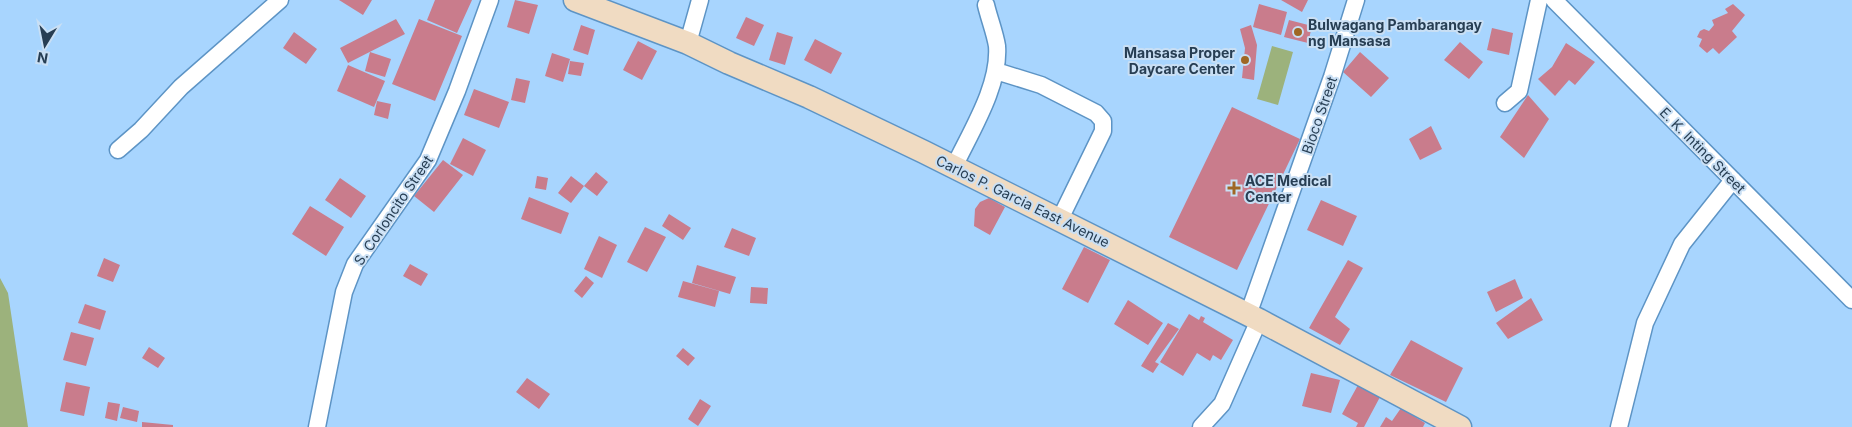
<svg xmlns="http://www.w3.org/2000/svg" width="1852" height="427" font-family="Inter,sans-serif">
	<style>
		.green { fill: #9cb27c }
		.building { fill: #c97c8c }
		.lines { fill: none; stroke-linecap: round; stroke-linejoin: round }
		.street-casing { stroke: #5d94c5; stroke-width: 19 }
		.secondary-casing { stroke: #5d94c5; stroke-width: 25 }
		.street { stroke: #fff; stroke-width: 16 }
		.secondary { stroke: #f0dbc2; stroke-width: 22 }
		.poi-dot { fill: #9f6724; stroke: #c9dff4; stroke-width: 2 }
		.labels { text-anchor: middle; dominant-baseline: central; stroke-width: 4; stroke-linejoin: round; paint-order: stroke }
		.poi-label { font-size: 14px; font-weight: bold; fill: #273e53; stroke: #c9dff4; text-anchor: start }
		.street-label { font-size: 14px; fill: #273e53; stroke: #c9dff4 }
	</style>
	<rect width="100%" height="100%" fill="#a8d5fe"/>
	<path class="green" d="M1272,46L1293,52L1278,105L1257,99Z
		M0,278L8,293L28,427H0Z"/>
	<path class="building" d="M339,0H372L363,15Z
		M435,0H472L457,33L427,20Z
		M515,0L538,5L529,34L507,27Z
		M1281,0H1308L1302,12Z
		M1259,4L1287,12L1281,35L1253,27Z
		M1733,4L1745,15L1732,31L1737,37L1719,54L1713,48L1707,53L1699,46L1702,39L1697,37L1700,31L1704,29L1709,31L1714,25L1712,20L1728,13L1725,9Z
		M746,17L764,25L754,46L736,38Z
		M396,19L405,34L348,63L340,48Z
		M419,19L462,36L435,101L392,84Z
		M1289,20L1312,26L1308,43L1284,37Z
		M581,25L595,30L588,55L573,50Z
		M1251,25L1257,45L1254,80L1242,78L1245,48L1240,29Z
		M1492,28L1513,33L1509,55L1487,50Z
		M294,32L317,49L306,64L283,48Z
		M777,32L793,37L785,65L769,60Z
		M815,39L842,53L831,74L804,60Z
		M638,41L657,51L642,80L623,70Z
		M1460,42L1483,62L1469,79L1444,60Z
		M1566,43L1595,62L1575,85L1569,80L1555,96L1538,79L1552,67Z
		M370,52L391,59L385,77L365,71Z
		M1360,52L1389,78L1371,97L1343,72Z
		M552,53L570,59L563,82L545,76Z
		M570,61L584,63L581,76L568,74Z
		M348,65L385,81L374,107L337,91Z
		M516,78L530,81L525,103L511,100Z
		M474,89L509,102L499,128L464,115Z
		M1528,95L1549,119L1524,158L1500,137Z
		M377,101L391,104L388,119L374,115Z
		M1232,107L1300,139L1237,270L1169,237Z
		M1431,126L1442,149L1420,160L1409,139Z
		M463,138L486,150L473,176L450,164Z
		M443,160L463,175L434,212L414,196Z
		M596,172L608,182L597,196L584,186Z
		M537,176L548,178L546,190L535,188Z
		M571,176L584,186L571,203L558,193Z
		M340,178L366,196L351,218L325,200Z
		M529,197L569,213L561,234L521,219Z
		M989,198L1005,207L990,235L974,226L975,209L980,202Z
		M1321,200L1357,216L1343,246L1307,230Z
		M310,206L344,227L326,256L292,234Z
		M669,214L691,228L683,240L662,226Z
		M645,227L666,237L647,272L627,262Z
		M732,228L756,238L749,256L724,247Z
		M599,236L617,245L602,278L584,269Z
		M1084,247L1110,260L1088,303L1062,289Z
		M104,258L120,265L113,282L97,276Z
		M1348,260L1363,268L1335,317L1350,329L1340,345L1309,328Z
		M410,264L428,274L421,286L403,276Z
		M697,265L736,277L730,294L692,283Z
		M586,276L594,283L582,298L574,291Z
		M1515,279L1523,298L1496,312L1487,292Z
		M683,281L719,291L715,307L678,297Z
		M751,287L768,288L767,304L750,303Z
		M1531,298L1543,320L1508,339L1496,323Z
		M1128,300L1163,323L1148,345L1114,324Z
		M85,304L106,311L100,330L78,323Z
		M1189,314L1199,320L1201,316L1205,318L1203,322L1233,340L1221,360L1213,355L1210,361L1197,353L1183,376L1160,362Z
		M1168,323L1179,329L1155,362L1159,364L1153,373L1141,366Z
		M71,332L94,338L86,366L63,360Z
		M1411,340L1463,368L1446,402L1390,375Z
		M149,347L165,358L158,368L142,358Z
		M683,348L695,358L688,366L676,356Z
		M1311,373L1340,380L1331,413L1302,406Z
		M527,378L550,394L539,409L516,392Z
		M66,382L90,387L84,416L60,411Z
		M1358,385L1380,397L1364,427H1356L1358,423L1342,414Z
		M700,399L711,406L698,426L688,419Z
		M108,402L120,404L117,421L105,418Z
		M123,407L139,411L137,422L120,418Z
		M1401,408L1425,423L1423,427H1380L1386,417L1392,421Z
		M142,422L173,425V427H142Z"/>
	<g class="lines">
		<defs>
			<path id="street" d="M1554,0L1852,300
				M688,43L700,0
				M996,71L1041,85L1096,113L1103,121V131L1060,219
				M1505,103L1519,91L1539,0
				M118,150L141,130L181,87L280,0
				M954,167C971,131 1000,86 997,46C995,33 989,18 986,5
				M1248,315L1332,77L1356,0
				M317,427L344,292L355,264L428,160L457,91L490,0
				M1201,427L1222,404L1259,320
				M1619,427L1645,323L1682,244L1733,180"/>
			<path id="secondary" d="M575,0L688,43L729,63L809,97L924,152L1259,320L1460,427"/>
		</defs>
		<use href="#street" class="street-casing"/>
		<use href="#secondary" class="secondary-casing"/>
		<use href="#street" class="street"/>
		<use href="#secondary" class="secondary"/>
	</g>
	<g class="poi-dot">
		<circle cx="1298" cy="32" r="5"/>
		<circle cx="1245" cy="60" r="5"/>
		<path d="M1231.5 180.5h5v5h5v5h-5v5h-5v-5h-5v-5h5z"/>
	</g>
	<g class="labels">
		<g class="poi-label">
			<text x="1308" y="24">Bulwagang Pambarangay<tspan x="1308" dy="16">ng Mansasa</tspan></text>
			<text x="1235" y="52" text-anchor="end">Mansasa Proper<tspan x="1235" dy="16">Daycare Center</tspan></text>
			<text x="1245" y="180">ACE Medical<tspan x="1245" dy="16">Center</tspan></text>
		</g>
		<g class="street-label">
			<text transform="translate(1319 115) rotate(-71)">Bioco Street</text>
			<text transform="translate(1703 150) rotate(45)">E. K. Inting Street</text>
			<text transform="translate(1023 201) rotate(26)">Carlos P. Garcia East Avenue</text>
			<text transform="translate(393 210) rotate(-56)">S. Corloncito Street</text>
		</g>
	</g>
	<g transform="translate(45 45) rotate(190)" stroke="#c9dff4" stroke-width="4" paint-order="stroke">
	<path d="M0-4L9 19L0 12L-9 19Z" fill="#273e53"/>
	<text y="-8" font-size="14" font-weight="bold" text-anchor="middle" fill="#273e53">N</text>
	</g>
</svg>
